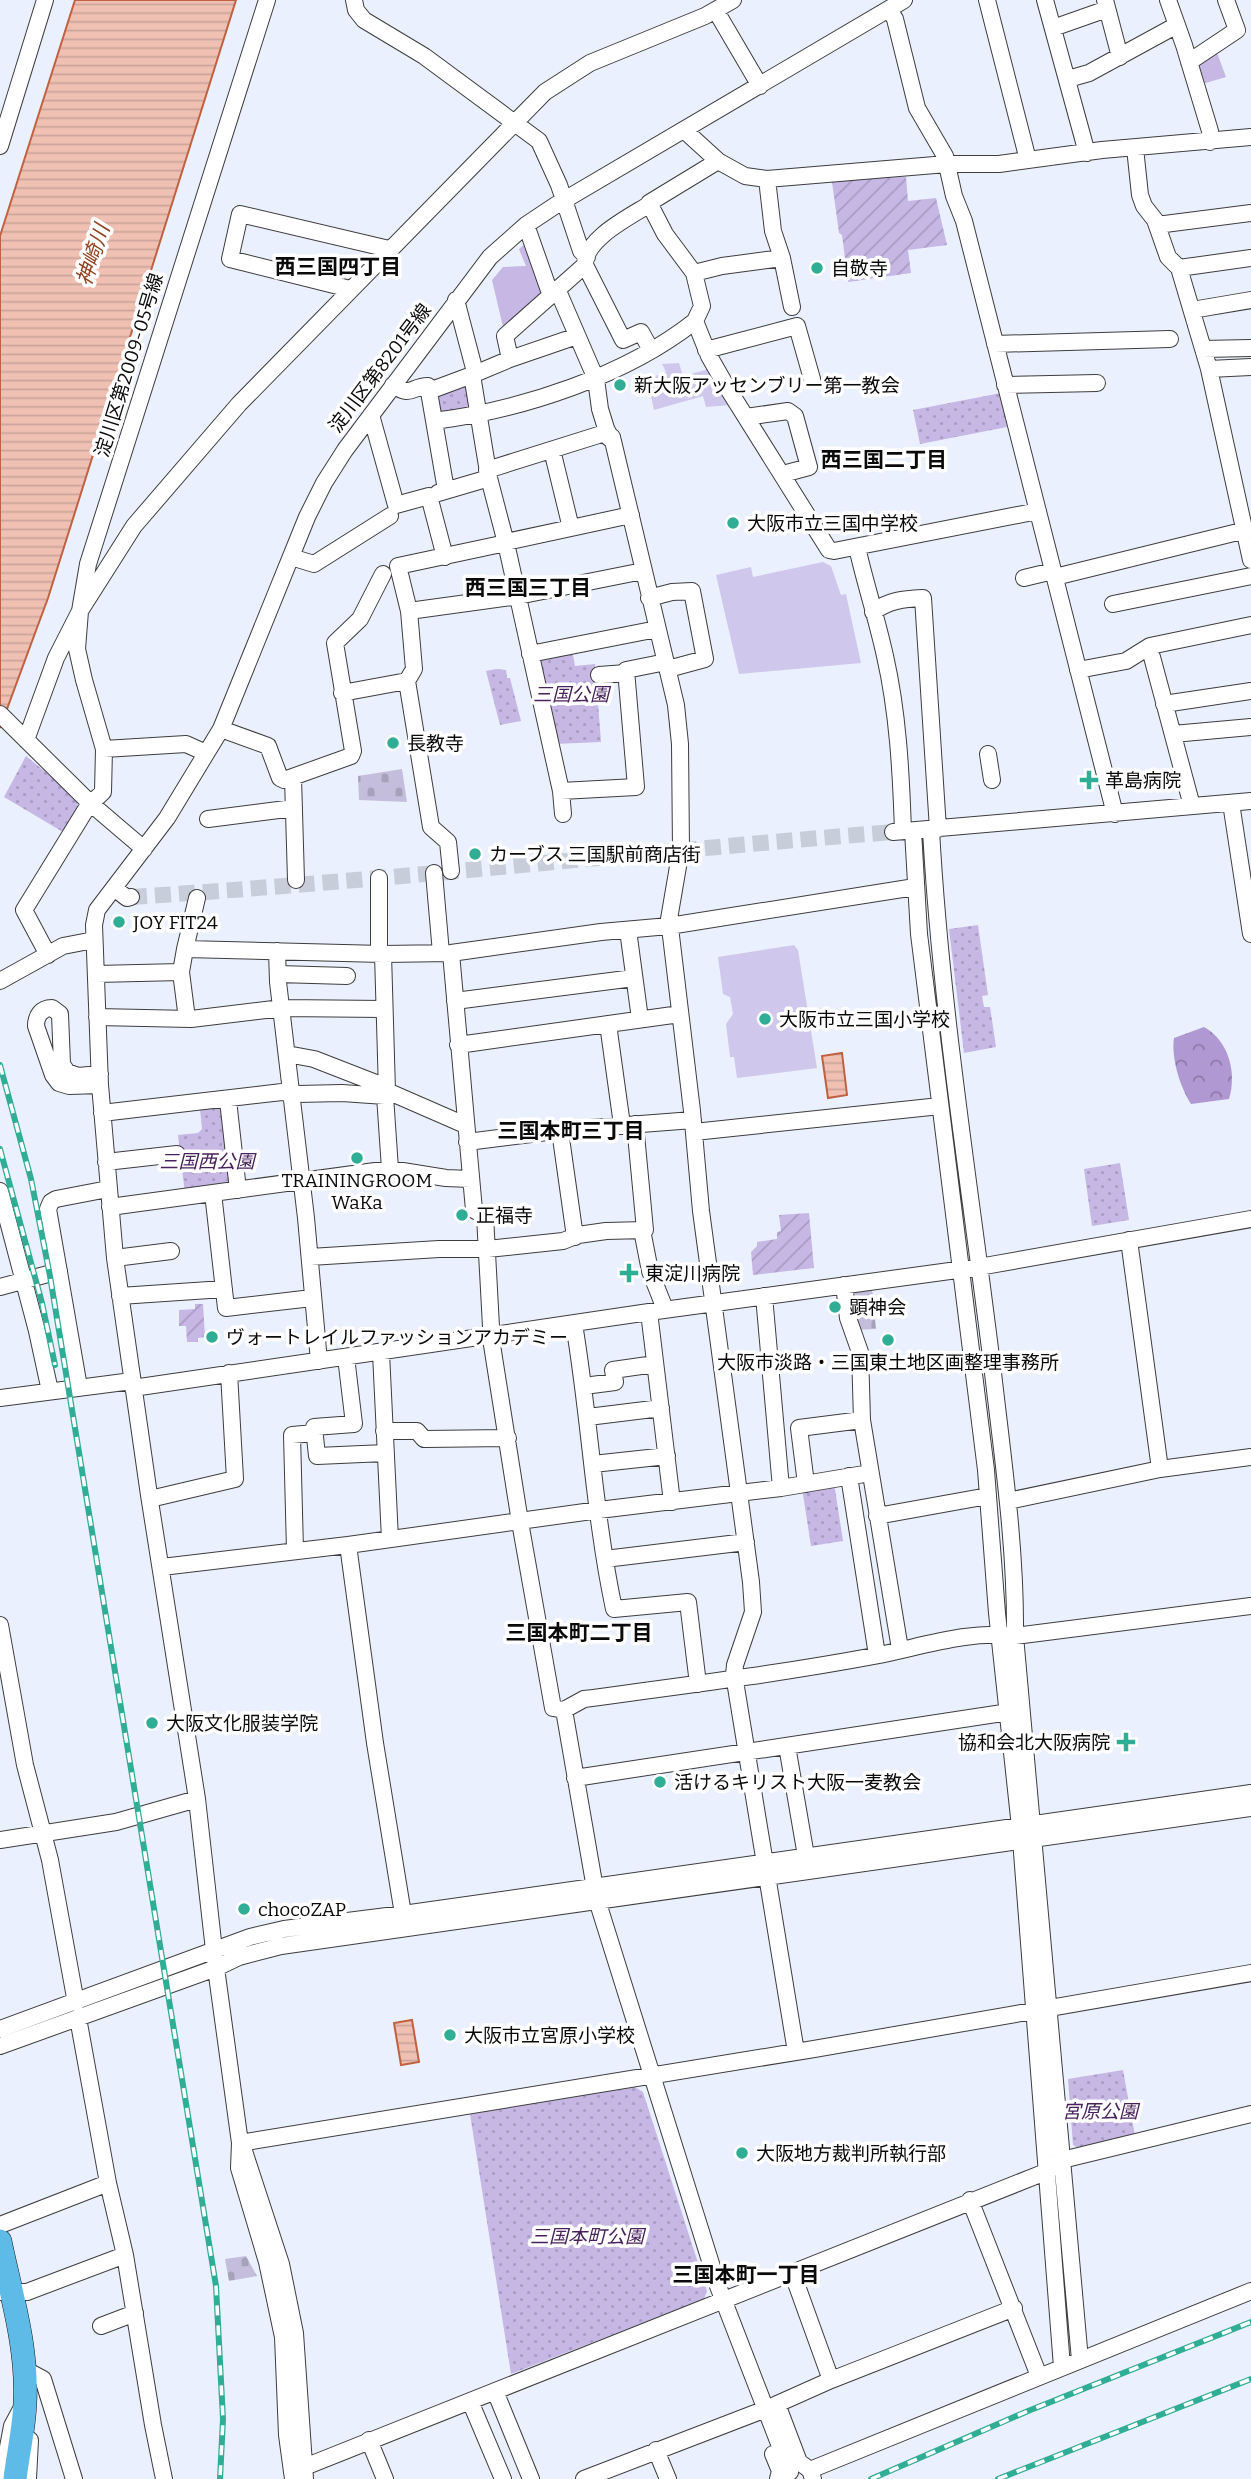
<svg xmlns="http://www.w3.org/2000/svg" width="1251" height="2479" font-family="Bitter,'Noto Sans JP',serif">
	<style>
		.grass { fill: #c6b7e4 }
		.forest { fill: url(#forest-crowns) }
		.cemetery { fill: url(#cemetery-stones) }
		.park { fill: url(#park-dots) }
		.garden { fill: url(#garden-furrows) }
		.pitch { fill: #cfc8ec }
		.water { fill: url(#water-rules); stroke: #c06241; stroke-width: 2 }
		.lines { fill: none; stroke-linecap: round; stroke-linejoin: round }
		.minor-tunnel { stroke: #c8ced9; stroke-width: 16; stroke-dasharray: 16 8; stroke-linecap: butt }
		.minor-casing { stroke: #3d3d3d; stroke-width: 18 }
		.highway-casing { stroke: #1b1b1b; stroke-width: 24 }
		.minor { stroke: #fff; stroke-width: 16 }
		.highway { stroke: #5ebbe7; stroke-width: 23 }
		.rail-casing { stroke: #30ad95; stroke-width: 6 }
		.rail { stroke: #fff; stroke-width: 3.5; stroke-dasharray: 10; stroke-linecap: butt }
		.poi-dot { fill: #30ad95; stroke: #fff; stroke-width: 2.5 }
		.labels { text-anchor: middle; dominant-baseline: central; stroke-width: 7; stroke-linejoin: round; paint-order: stroke }
		.poi-label { font-size: 19px; fill: #0a0a0a; stroke: #fff; text-anchor: start }
		.street-label { font-size: 19px; fill: #0a0a0a; stroke: #fff }
		.park-label { font-size: 19px; font-style: italic; fill: #47225b; stroke: #fff }
		.water-label { font-size: 21px; font-style: italic; fill: #904120; stroke: #fff }
		.neighbourhood-label { font-size: 21px; font-weight: bold; fill: #0a0a0a; stroke: #fff }
	</style>
	<defs>
		<pattern id="forest-crowns" width="20" height="18" patternUnits="userSpaceOnUse" patternTransform="scale(1.75)"><rect width="20" height="18" fill="#b098d3"/><path d="M2 6a3 3 0 1 1 6 0M12 15a3 3 0 1 1 6 0" fill="none" stroke="#8d7aa9"/></pattern>
		<pattern id="cemetery-stones" width="16" height="16" patternUnits="userSpaceOnUse" patternTransform="scale(1.75)"><rect width="16" height="16" fill="#c4bedc"/><path d="M2 7V4a2 2 0 0 1 4 0v3zM10 15v-3a2 2 0 0 1 4 0v3z" fill="#a7a2bb"/></pattern>
		<pattern id="park-dots" width="8" height="8" patternUnits="userSpaceOnUse" patternTransform="scale(1.75)"><rect width="8" height="8" fill="#c6b7e4"/><path d="M2 2h.1M6 6h.1" fill="none" stroke="#a99cc2" stroke-width="1.8" stroke-linecap="round"/></pattern>
		<pattern id="garden-furrows" width="10" height="10" patternUnits="userSpaceOnUse" patternTransform="scale(1.75)"><rect width="10" height="10" fill="#c6b7e4"/><path d="M-1 1l2-2M0 10L10 0M9 11l2-2" fill="none" stroke="#a99cc2"/></pattern>
		<pattern id="water-rules" width="6" height="5" patternUnits="userSpaceOnUse" patternTransform="scale(1.75)"><rect width="6" height="5" fill="#f0c1b3"/><path d="M0 2.5h6" fill="none" stroke="#cca499"/></pattern>
	</defs>
	<rect width="100%" height="100%" fill="#eaf0fd"/>
	<path class="grass" d="M1216,50L1226,77L1199,85L1196,63Z
		M529,240L547,293L506,331L503,327L492,280L503,267L526,266L519,249Z"/>
	<path class="forest" d="M1204,1027C1229,1041 1237,1073 1229,1099L1191,1104C1180,1087 1171,1058 1174,1038Z"/>
	<path class="cemetery" d="M402,769L407,802L359,800L358,776Z
		M872,1289L876,1329L855,1330L847,1293Z
		M246,2256L257,2276L229,2281L225,2259Z"/>
	<path class="park" d="M470,380L473,410L437,418L435,392Z
		M1001,393L1007,427L920,444L913,410Z
		M572,649L575,666L595,664L601,742L554,744L534,656Z
		M496,669L506,670L507,678H510L521,721L500,725L486,671Z
		M26,756L76,797L78,808L63,832L4,797Z
		M978,925L988,995L982,996L984,1007H990L996,1047L964,1053L949,929Z
		M226,1106L235,1187L185,1194L178,1135L198,1133L202,1129L200,1109Z
		M1120,1163L1129,1220L1092,1226L1084,1169Z
		M834,1483L843,1541L811,1546L802,1488Z
		M1123,2070L1135,2136L1080,2149L1073,2145L1068,2079Z
		M635,2087L643,2092L707,2291L704,2299L511,2374L470,2114Z"/>
	<path class="garden" d="M906,177L908,201L936,198L947,245L908,250L911,273L848,282L842,235L839,233L832,182L850,178Z
		M809,1213L814,1268L753,1275L751,1252L757,1246V1242L777,1239V1232L781,1231L779,1215Z
		M195,1304H203L205,1337L198,1338V1342H187L186,1326H179V1310L195,1309Z"/>
	<path class="pitch" d="M679,363L683,376L709,369L732,405L706,407L703,396L654,410L647,379L666,372L662,364Z
		M823,562L831,566L841,595L846,594L861,663L739,674L716,575L751,567L753,577Z
		M794,945L798,950L817,1068L737,1078L734,1057H730L726,1024L733,1014L730,997L723,994L718,957Z"/>
	<path class="water" d="M75,0H236L48,598L0,728V236Z
		M842,1053L847,1095L828,1098L822,1056Z
		M412,2020L419,2062L401,2065L394,2023Z"/>
	<g class="lines">
		<path class="minor-tunnel" d="M131,897C385,881 639,852 893,832"/>
		<defs>
			<path id="minor" d="M354,0L356,10L364,20L424,56L539,141L559,185L581,251L587,257
				M987,0L1028,160
				M1045,0L1087,153
				M1105,0L1120,57
				M1168,0L1184,45L1210,131V142
				M889,9L895,19L917,108L945,156L954,196L964,221L1115,814
				M716,11L760,86
				M1053,28L1107,9
				M1189,62L1237,30L1226,0
				M1068,79L1089,73L1177,25
				M684,130L718,161
				M0,146L45,0
				M1135,148L1140,195L1144,206L1155,220L1168,257L1179,268L1209,369L1251,560
				M767,179L773,231L782,258L792,307
				M526,225L551,296
				M1157,225L1251,213
				M585,265L623,340L641,332L651,350
				M1179,268L1251,258
				M694,273L722,266L782,258
				M350,289L230,259L240,214L389,249
				M558,291L596,379L600,409L609,438L612,437L676,705L680,744L681,849L669,919L692,1111L701,1211L751,1582L753,1612L735,1665L734,1675L796,2052
				M456,300L475,372
				M1192,310L1251,300
				M995,344L1170,339
				M1203,349L1251,348
				M706,350L797,326L812,379
				M510,359L577,336
				M1209,369L1251,367
				M393,385C412,398 411,386 428,386L446,490
				M1005,385L1097,383
				M429,391L472,375
				M371,415L396,505L429,496L445,557
				M746,417L788,411L795,416L809,467L783,474
				M434,421C521,410 626,376 695,321
				M487,470L608,432
				M438,493L489,478
				M1038,511L834,551L829,550L725,384L709,356L695,321L702,306L694,273L665,234L649,203L718,161L745,176L767,179L947,164H999L1102,150L1251,137
				M571,528L631,515
				M506,542L571,528L552,450
				M857,547C865,583 877,619 885,656C898,713 901,772 903,831
				M291,557L314,564L390,516
				M1055,577L1246,530
				M1024,578L1053,571
				M649,598L672,592L692,591L705,659L668,669
				M1113,604L1251,576
				M409,611L518,596L643,571
				M873,612C889,600 904,599 923,598L938,829
				M530,654L657,629
				M1152,657L1192,806
				M1078,670L1126,661L1150,646L1251,625
				M599,675L626,673
				M342,693L407,681
				M1164,704L1251,691
				M0,714L90,803L144,849
				M221,729L268,746L280,778L284,780L351,756L353,751L335,643L360,619L383,574
				M1173,734L1251,727
				M26,740L56,658L80,611L88,564L267,0
				M104,749L186,744L206,753
				M988,754L992,780
				M293,778L296,880
				M561,791L636,787L626,670L666,662
				M1231,803L1251,934
				M563,814L561,791L506,543L489,478L472,375L510,359L505,336L585,265C584,239 631,216 650,204
				M208,819L294,808
				M931,830C941,1012 971,1192 993,1373C1003,1460 1016,1548 1015,1636L1080,2360
				M913,831L919,934L986,1470L997,1613L1020,1827L1062,2367
				M893,832L1251,801
				M451,871L448,842L431,827L407,681L414,669L409,611L398,566L506,543
				M434,873L441,953
				M114,888L127,898L131,897
				M628,930L640,1019
				M185,949L197,898
				M277,951L278,982L306,1218L319,1361
				M451,953L474,1210L485,1216L492,1345L520,1522L553,1708L564,1710L584,1699C681,1686 778,1674 874,1656C921,1647 967,1630 1015,1636L1251,1606
				M379,954V878
				M383,954L387,1091L385,1096L390,1169
				M48,955L24,910L88,806L103,792L104,749L84,680L77,649L80,611L134,526L239,404L545,92L590,63L705,16L733,0
				M181,972L187,1019
				M96,974L181,972L185,949L383,954L451,953L601,932L669,926L915,887
				M278,974L347,976
				M0,981L63,946L94,940
				M455,1001L634,978
				M97,1017L191,1019L282,1008L384,1009
				M608,1024L622,1125
				M458,1045L680,1014
				M287,1054L314,1059L386,1087
				M100,1074L78,1076L67,1072L62,1064L60,1014L52,1008C41,1008 36,1016 36,1026L53,1075L59,1083L69,1086L100,1085
				M387,1091L465,1125
				M228,1100L238,1190
				M102,1113L282,1092L297,1094L342,1093L385,1096
				M560,1131L575,1237
				M694,1132L940,1106
				M467,1142L563,1130L693,1120
				M106,1162L177,1154
				M0,1191L37,1331L50,1391
				M213,1193L226,1308L312,1298
				M110,1207L390,1169L446,1178L470,1179
				M642,1230L650,1271L665,1309
				M1129,1240L1160,1469L1251,1457
				M310,1257L439,1249H488L563,1241L578,1235L606,1231L645,1230L635,1124
				M115,1258L171,1251
				M844,1285L848,1318L860,1352L862,1420L900,1649
				M0,1287L59,1271
				M120,1296L224,1289
				M764,1296L781,1488
				M649,1312L672,1502
				M574,1324C590,1419 594,1515 614,1609L688,1602L698,1684
				M381,1353L390,1539
				M346,1357L354,1424L314,1427L317,1456L385,1453
				M584,1386L615,1382L613,1370L655,1364
				M79,1387L48,1209L51,1202L56,1199L108,1189
				M133,1388L649,1312L979,1267L1251,1219
				M0,1398L132,1381
				M588,1417L661,1408
				M384,1431H417L424,1439L508,1438
				M593,1464L667,1456
				M849,1476L877,1655
				M806,1484L799,1428L862,1420
				M150,1499L235,1479L229,1373
				M1008,1501L1160,1469
				M877,1516L988,1496
				M348,1545L375,1743L403,1914
				M295,1550L292,1435L315,1433
				M605,1559L746,1542
				M162,1567L348,1545L599,1510L781,1488L870,1473
				M0,1625L25,1765L50,1860L76,2003
				M564,1710L597,1900L718,2286L790,2472
				M787,1746L806,1856
				M575,1778L1009,1712
				M0,1840L116,1822L197,1799
				M78,2018L108,2183L125,2255L153,2425L164,2479
				M0,2029L250,1937L284,1929L403,1914L1251,1793
				M0,2046L216,1968L239,1957L281,1946L1251,1808
				M240,2143L814,2049L1251,1973
				M243,2148L281,2264L295,2333L305,2479
				M970,2200L1039,2376
				M0,2225L108,2183
				M792,2272L831,2380
				M1,2292H27L125,2255
				M101,2326L135,2313
				M24,2369L43,2379L74,2479
				M495,2391L531,2479
				M470,2401L503,2479
				M777,2404L799,2462L810,2470
				M369,2440L385,2479
				M656,2450L668,2479
				M773,2454L780,2471L778,2479
				M292,2472L1048,2171L1062,2160L1251,2114
				M2,2479L12,2426L20,2411
				M28,2479L30,2440
				M293,2479L287,2435L283,2337L267,2262L239,2168L240,2143L216,1968L197,1799L149,1495L115,1258L100,1085L94,925L97,910L167,818L221,729L307,517L324,483L345,450L490,257L526,225L556,205L904,0
				M584,2479L766,2409L831,2380L1014,2308
				M813,2479L810,2470L1251,2291"/>
			<path id="highway" d="M0,2241C11,2294 28,2348 25,2403C24,2428 18,2454 15,2479"/>
		</defs>
		<use href="#minor" class="minor-casing"/>
		<use href="#highway" class="highway-casing"/>
		<use href="#minor" class="minor"/>
		<use href="#highway" class="highway"/>
		<defs>
			<path id="rail" d="M0,1065L31,1179L50,1276L216,2286L223,2419L220,2479
				M0,1149L42,1303L55,1365
				M871,2479L1028,2411L1251,2322
				M998,2479L1251,2379"/>
		</defs>
		<use href="#rail" class="rail-casing"/>
		<use href="#rail" class="rail"/>
	</g>
	<g class="poi-dot">
		<circle cx="817" cy="268" r="7"/>
		<circle cx="620" cy="385" r="7"/>
		<circle cx="733" cy="523" r="7"/>
		<circle cx="393" cy="743" r="7"/>
		<path d="M1085.5 769.5h7v7h7v7h-7v7h-7v-7h-7v-7h7z"/>
		<circle cx="475" cy="854" r="7"/>
		<circle cx="119" cy="922" r="7"/>
		<circle cx="765" cy="1019" r="7"/>
		<circle cx="357" cy="1158" r="7"/>
		<circle cx="462" cy="1215" r="7"/>
		<path d="M625.5 1262.5h7v7h7v7h-7v7h-7v-7h-7v-7h7z"/>
		<circle cx="835" cy="1307" r="7"/>
		<circle cx="212" cy="1337" r="7"/>
		<circle cx="888" cy="1340" r="7"/>
		<circle cx="152" cy="1723" r="7"/>
		<path d="M1122.5 1731.5h7v7h7v7h-7v7h-7v-7h-7v-7h7z"/>
		<circle cx="660" cy="1782" r="7"/>
		<circle cx="244" cy="1909" r="7"/>
		<circle cx="450" cy="2035" r="7"/>
		<circle cx="742" cy="2153" r="7"/>
	</g>
	<g class="labels">
		<g class="poi-label">
			<text x="831" y="268">自敬寺</text>
			<text x="634" y="385">新大阪アッセンブリー第一教会</text>
			<text x="747" y="523">大阪市立三国中学校</text>
			<text x="407" y="743">長教寺</text>
			<text x="1105" y="780">革島病院</text>
			<text x="489" y="854">カーブス 三国駅前商店街</text>
			<text x="133" y="922">JOY FIT24</text>
			<text x="779" y="1019">大阪市立三国小学校</text>
			<text x="357" y="1180" text-anchor="middle">TRAININGROOM<tspan x="357" dy="22">WaKa</tspan></text>
			<text x="476" y="1215">正福寺</text>
			<text x="645" y="1273">東淀川病院</text>
			<text x="849" y="1307">顕神会</text>
			<text x="226" y="1337">ヴォートレイルファッションアカデミー</text>
			<text x="888" y="1362" text-anchor="middle">大阪市淡路・三国東土地区画整理事務所</text>
			<text x="166" y="1723">大阪文化服装学院</text>
			<text x="1110" y="1742" text-anchor="end">協和会北大阪病院</text>
			<text x="674" y="1782">活けるキリスト大阪一麦教会</text>
			<text x="258" y="1909">chocoZAP</text>
			<text x="464" y="2035">大阪市立宮原小学校</text>
			<text x="756" y="2153">大阪地方裁判所執行部</text>
		</g>
		<g class="street-label">
			<text transform="translate(129 365) rotate(-73)">淀川区第2009-05号線</text>
			<text transform="translate(380 368) rotate(-53)">淀川区第8201号線</text>
		</g>
		<g class="park-label">
			<text x="571" y="694">三国公園</text>
			<text x="207" y="1161">三国西公園</text>
			<text x="1100" y="2111">宮原公園</text>
			<text x="587" y="2236">三国本町公園</text>
		</g>
		<g class="water-label">
			<text transform="translate(93 255) rotate(-72)">神崎川</text>
		</g>
		<g class="neighbourhood-label">
			<text x="338" y="267">西三国四丁目</text>
			<text x="884" y="460">西三国二丁目</text>
			<text x="528" y="588">西三国三丁目</text>
			<text x="571" y="1131">三国本町三丁目</text>
			<text x="579" y="1633">三国本町二丁目</text>
			<text x="746" y="2275">三国本町一丁目</text>
		</g>
	</g>
</svg>
